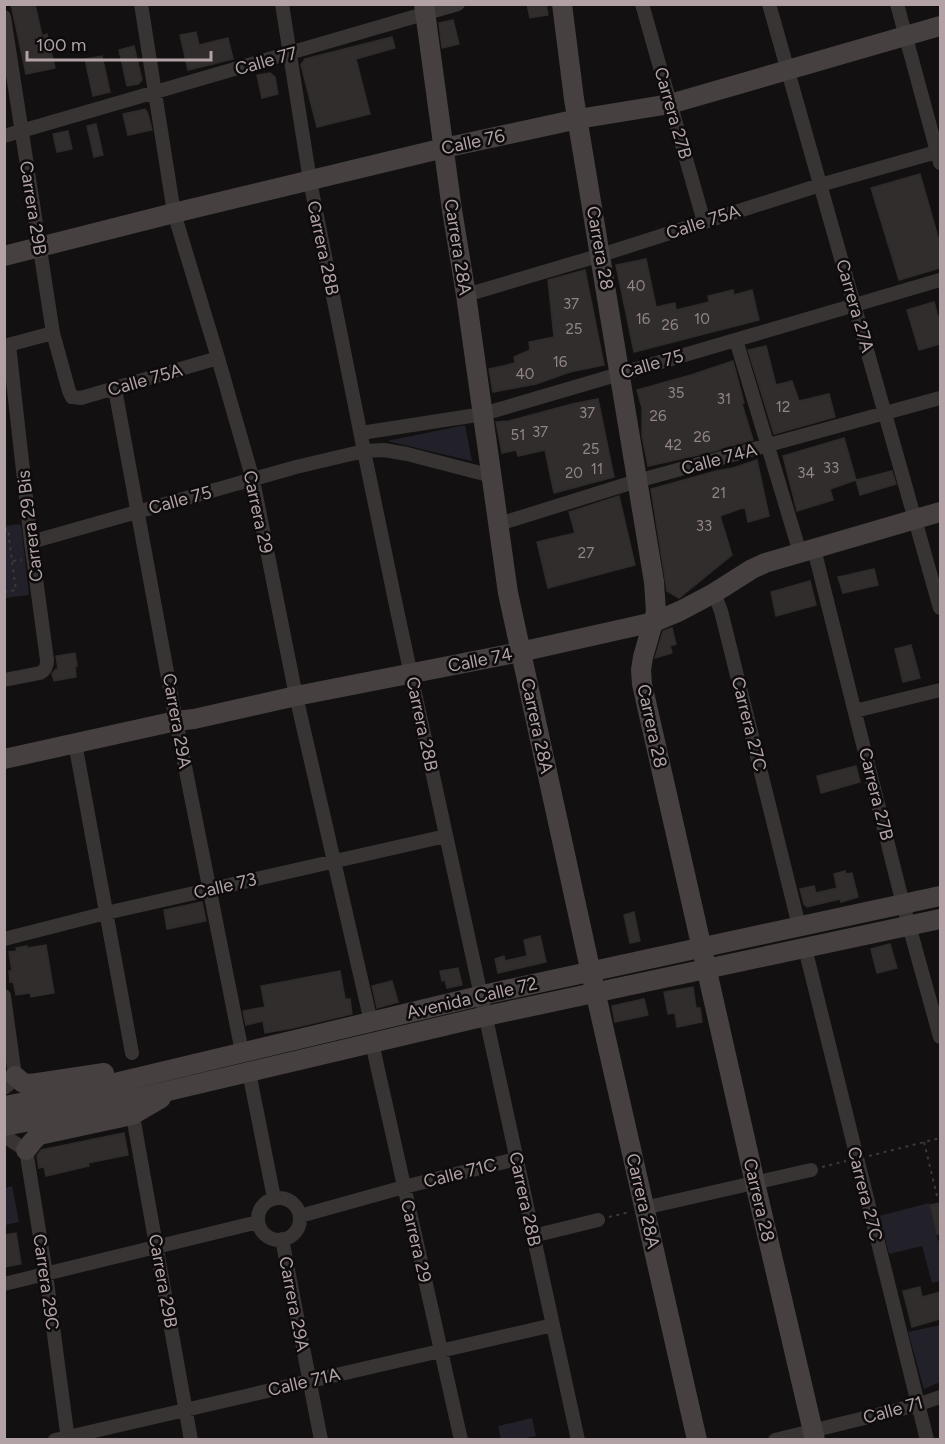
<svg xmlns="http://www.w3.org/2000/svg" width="945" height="1444" font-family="Figtree,sans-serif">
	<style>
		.green { fill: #222129 }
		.building { fill: #312d2d; stroke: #2e2b2a; stroke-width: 1.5 }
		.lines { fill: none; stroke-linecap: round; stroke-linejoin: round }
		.path { stroke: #3d3839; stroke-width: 2; stroke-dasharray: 3 4.5; stroke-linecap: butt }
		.street { stroke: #383434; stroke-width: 14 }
		.secondary { stroke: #464041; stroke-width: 20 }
		.labels { text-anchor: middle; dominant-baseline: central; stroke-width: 5; stroke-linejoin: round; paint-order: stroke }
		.number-label { font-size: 15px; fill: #928588 }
		.street-label { font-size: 18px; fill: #b2a2a6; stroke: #0d0b0b }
	</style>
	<rect width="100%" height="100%" fill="#121010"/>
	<path class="green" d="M465,425L472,461L387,441Z
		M21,524L29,595L5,598V526Z
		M12,1186L19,1222L5,1225V1188Z
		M929,1203L938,1241H940V1281L932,1283L922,1246L889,1254L879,1216Z
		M940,1325V1382L924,1389L908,1332Z
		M532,1418L536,1436L520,1439H501L498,1426Z"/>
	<path class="building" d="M11,4H35L42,36L47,34L55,68L26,74Z
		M527,4H546L548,15L530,18Z
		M453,20L459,44L442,48L439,23Z
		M196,32L199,45L228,38L233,59L188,70L180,35Z
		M392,37L395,48L356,59L370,114L317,127L301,65L305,59Z
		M134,46L142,80L138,84L127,86L119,50Z
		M102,56L110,92L93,96L85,59Z
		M270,73L275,77L278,94L262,98L257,75Z
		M145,109L148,114L152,130L128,135L123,114Z
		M96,124L103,155L94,157L87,126Z
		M68,131L72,149L57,152L53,134Z
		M920,174L940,244V268L899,280L871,188Z
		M646,259L656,307L675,303L676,310L709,302L708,296L733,290L734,295L752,290L759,320L634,352L616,265Z
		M585,270L604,365L570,372L536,384L493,392L489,369L515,363L514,357L530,350L529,342L554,337L548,280Z
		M934,302L938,317L940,316V344L919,350L907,310Z
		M766,346L776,385L792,381L799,401L829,394L835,417L774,434L748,350Z
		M733,361L744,403L742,404L753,440L707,453L648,466L642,436V408L637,390L691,375Z
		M598,399L614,477L554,493L545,450L518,456L516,450L502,453L496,422L509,421L572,404Z
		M844,438L856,480L830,489L833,500L797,511L783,456Z
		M757,460L769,516L748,522L745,507L720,516L732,555L679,598L667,591L651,489L716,471L733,468Z
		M892,471L896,484L860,495L856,480Z
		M619,496L635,565L548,588L537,542L575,533L569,512Z
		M874,569L878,585L843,593L838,577Z
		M810,581L816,605L776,616L771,592Z
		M672,628L676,644L670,646L672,653L655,658L663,631Z
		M911,645L920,678L903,682L895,649Z
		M75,653L77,666L75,667L76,677L54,681L52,674L55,670L58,669L56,656Z
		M856,766L860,782L821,793L817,776Z
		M845,871L846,874L852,873L858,897L841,902L840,899L807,907L804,904L800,889L814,886L816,893L837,888L834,874Z
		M202,902L206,921L167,929L164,910Z
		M634,912L640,941L630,943L624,915Z
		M540,936L546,962L498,973L495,959L504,956L505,961L527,956L524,940Z
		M890,944L897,968L877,973L871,949Z
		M46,945L54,993L31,997L30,993L16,995L13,981L10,982L9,971H12L9,952L17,951L16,948L27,946V948Z
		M458,968L462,985L447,988L445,980L442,981L440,971Z
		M340,971L345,999H350L352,1014L293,1028L265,1033L263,1021L246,1025L243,1011L265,1007L261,986Z
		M392,981L398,1002L377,1008L372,986Z
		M693,987L696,1008H700L702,1022L677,1027L675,1013L668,1014L664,992Z
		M644,999L648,1015L615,1022L612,1006Z
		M124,1133L128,1155L88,1163L89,1166L46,1176L44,1167L39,1168L37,1156L41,1150Z
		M940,1203V1234H937L930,1205Z
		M16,1233L21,1264L4,1267V1235Z
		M920,1287L922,1297L940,1292V1319L912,1327L903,1291Z"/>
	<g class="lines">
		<path class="path" d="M4,530L8,529L12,561L22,560
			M4,592L16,590L12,561
			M924,1142L937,1196L940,1195
			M869,1156L940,1138
			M822,1167L846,1161
			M609,1217L630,1212"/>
		<path class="street" d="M141,4L174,213L218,358L253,480L296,696L371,1022
			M282,4L310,181L364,451L398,615L578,1440
			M642,4L704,222
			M769,4L940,608
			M897,4L940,163
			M4,17L53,333L69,391L72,397L81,398L218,358
			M4,136L458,4
			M466,295L601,255L820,185L940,151
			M736,340L800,553
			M4,346L53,333
			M115,389L176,721L242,1052
			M361,433L483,414L940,280
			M499,524L637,481L940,398
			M31,542L296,467L364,451L384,450L407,454L492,476
			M814,549L903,904L940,1037
			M714,593L721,611L799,926
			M4,680L40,673C46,670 47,666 47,660L31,542L9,345
			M855,711L940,690
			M75,743L132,1053
			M4,939L106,913L446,836
			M805,948L927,1440
			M4,996L15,1076L13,1081L4,1088
			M372,1043L461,1440
			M249,1072L274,1198
			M134,1122L191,1440
			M4,1136L26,1150L46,1274L68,1440
			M258 1219a21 21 0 1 1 42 0a21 21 0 1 1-42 0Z
			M644,1208L811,1170
			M300,1216L404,1187L516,1159
			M533,1236L598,1220
			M282,1239L321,1440
			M4,1284L258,1222
			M55,1440L553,1325
			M775,1440L917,1405L940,1397"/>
		<path class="secondary" d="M424,4L452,210L466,295L508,593L589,964L697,1440
			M562,4L574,99L654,582L656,612L643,657L641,670L642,684L755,1183L815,1440
			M4,256L174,213L444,148L578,119L670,104L940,26
			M4,759L176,721L194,719L296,696L520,652L654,622L680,611L714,593L752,569L765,563L940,512
			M15,1076L23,1083L31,1084L104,1073
			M4,1106L73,1093L496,992L940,896
			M4,1126L79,1112L486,1016L940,919
			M26,1150L33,1141L39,1135L132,1115L161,1098"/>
	</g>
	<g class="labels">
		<g class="number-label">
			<text x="636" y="286">40</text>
			<text x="571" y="304">37</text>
			<text x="643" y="319">16</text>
			<text x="702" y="319">10</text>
			<text x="670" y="325">26</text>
			<text x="574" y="329">25</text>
			<text x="560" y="362">16</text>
			<text x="525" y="374">40</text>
			<text x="676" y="393">35</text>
			<text x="724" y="399">31</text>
			<text x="783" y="407">12</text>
			<text x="587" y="413">37</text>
			<text x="658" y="416">26</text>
			<text x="540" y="432">37</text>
			<text x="518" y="435">51</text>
			<text x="702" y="437">26</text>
			<text x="673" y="445">42</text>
			<text x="591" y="449">25</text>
			<text x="831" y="468">33</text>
			<text x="597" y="469">11</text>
			<text x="574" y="473">20</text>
			<text x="806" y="473">34</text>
			<text x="719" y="493">21</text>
			<text x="704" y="526">33</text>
			<text x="586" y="553">27</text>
		</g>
		<g class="street-label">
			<text transform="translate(266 61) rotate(-16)">Calle 77</text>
			<text transform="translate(673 113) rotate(74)">Carrera 27B</text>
			<text transform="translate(473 142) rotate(-12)">Calle 76</text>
			<text transform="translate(33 208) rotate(81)">Carrera 29B</text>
			<text transform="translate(703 222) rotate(-18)">Calle 75A</text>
			<text transform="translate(458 247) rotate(81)">Carrera 28A</text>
			<text transform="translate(323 248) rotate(78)">Carrera 28B</text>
			<text transform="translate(600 248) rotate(80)">Carrera 28</text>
			<text transform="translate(855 306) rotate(74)">Carrera 27A</text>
			<text transform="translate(652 364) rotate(-16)">Calle 75</text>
			<text transform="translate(145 380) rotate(-16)">Calle 75A</text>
			<text transform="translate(719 459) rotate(-15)">Calle 74A</text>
			<text transform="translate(180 500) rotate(-15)">Calle 75</text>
			<text transform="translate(258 512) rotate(78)">Carrera 29</text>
			<text transform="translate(30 526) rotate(-97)">Carrera 29 Bis</text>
			<text transform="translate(480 660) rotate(-11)">Calle 74</text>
			<text transform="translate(177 721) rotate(80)">Carrera 29A</text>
			<text transform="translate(422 724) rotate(78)">Carrera 28B</text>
			<text transform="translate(749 724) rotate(76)">Carrera 27C</text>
			<text transform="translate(537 726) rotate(78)">Carrera 28A</text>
			<text transform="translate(652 726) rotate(78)">Carrera 28</text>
			<text transform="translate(876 794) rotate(76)">Carrera 27B</text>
			<text transform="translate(225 886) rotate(-13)">Calle 73</text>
			<text transform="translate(472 998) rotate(-13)">Avenida Calle 72</text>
			<text transform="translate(460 1173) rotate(-14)">Calle 71C</text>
			<text transform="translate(865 1194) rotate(76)">Carrera 27C</text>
			<text transform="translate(525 1199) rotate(78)">Carrera 28B</text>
			<text transform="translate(759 1200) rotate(77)">Carrera 28</text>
			<text transform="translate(643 1201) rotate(77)">Carrera 28A</text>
			<text transform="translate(416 1241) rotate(77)">Carrera 29</text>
			<text transform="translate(163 1281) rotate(80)">Carrera 29B</text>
			<text transform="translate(46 1282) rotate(82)">Carrera 29C</text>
			<text transform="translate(294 1304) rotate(79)">Carrera 29A</text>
			<text transform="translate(304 1382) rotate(-13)">Calle 71A</text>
			<text transform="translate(893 1410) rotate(-15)">Calle 71</text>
		</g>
	</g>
	<rect width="945" height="1444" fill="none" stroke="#b2a2a6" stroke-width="12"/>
	<path d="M27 51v9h184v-9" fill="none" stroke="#b2a2a6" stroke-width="3"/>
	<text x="36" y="51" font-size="18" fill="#b2a2a6" stroke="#0d0b0b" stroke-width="4.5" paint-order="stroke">100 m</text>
</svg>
